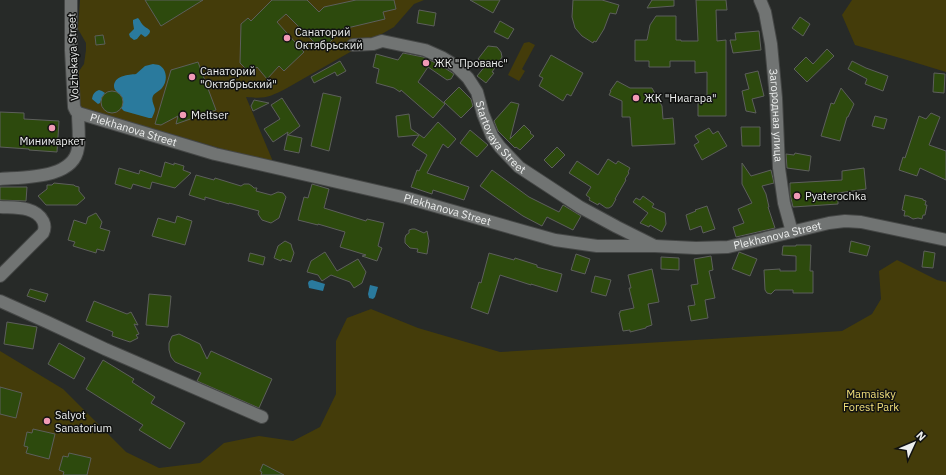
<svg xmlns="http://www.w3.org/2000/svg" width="946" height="475" font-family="'IBM Plex Sans',sans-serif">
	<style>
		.green { fill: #443c0a }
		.water { fill: #2a7a9d }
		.building { fill: #2d4a0d; stroke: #5d5f5c }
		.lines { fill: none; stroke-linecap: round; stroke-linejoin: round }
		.street-casing { stroke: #454746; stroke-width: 14 }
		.secondary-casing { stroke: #454746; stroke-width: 14 }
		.street { stroke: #717473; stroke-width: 12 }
		.secondary { stroke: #717473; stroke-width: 12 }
		.poi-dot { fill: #f09ab5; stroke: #111211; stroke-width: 1.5 }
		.labels { text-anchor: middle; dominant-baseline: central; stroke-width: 3; stroke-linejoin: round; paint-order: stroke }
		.poi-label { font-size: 11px; fill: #edefee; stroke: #111211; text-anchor: start }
		.street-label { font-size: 11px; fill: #edefee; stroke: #111211 }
		.park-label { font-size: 11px; fill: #f3e07b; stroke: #111211 }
	</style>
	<rect width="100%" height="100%" fill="#272a28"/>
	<path class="green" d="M80,0H424L414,4L394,27L287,88C270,97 265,99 246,97L274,164L79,107V71L84,64L86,50V43L78,29Z
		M852,0H946V72L907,60L855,45L842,15Z
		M529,42L535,45L522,69L525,71L519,81L508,75L524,43Z
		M897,260L937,280L946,282V475H0V351L63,389L126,452L159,468L200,463L224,443L259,436L293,441L320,427L336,394V341L347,318L371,309L418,328L500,352L842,331L872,314L881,299L879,271Z"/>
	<path class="water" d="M138,18C141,21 141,24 144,26C149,30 153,30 147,36L145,37L141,34L137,39L134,40L130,37L129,34L134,29L133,23V20Z
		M153,64C154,64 158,65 159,65C167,69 168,81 162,88C160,91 154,93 153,96C151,100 154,105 155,109C155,112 153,115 152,118H149L124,111L121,108C123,104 124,99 121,96C119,94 117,93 116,91C114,89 114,87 114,85C116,75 128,75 136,74L145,66Z
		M99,90L102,91L105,93L102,97L100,103L98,104L92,99C93,94 94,92 99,90Z
		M312,280L325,284L323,291L309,288L308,283L309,281Z
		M370,285L378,287L375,297L373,299L369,298L368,294Z"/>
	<path class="building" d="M145,0H203L161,26Z
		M272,0H307L319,12L324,7L356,0H394L396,9L383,12L385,19L343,29L322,50L286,14L277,22L304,52L284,71L279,66L267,79L257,67L250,73L240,63L241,24L248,18L251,21Z
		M470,0H500L493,13Z
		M573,0H602L619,5L616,14L610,13L604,29L596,42L594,41L593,43L582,36L575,28L572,17Z
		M652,0H674V6L647,8Z
		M696,0H726L727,10H716L717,41L726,40V116H698V103H704V97H707V72L695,73V61H670V67H649V61H635V40H647L650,25L656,16H676V40H681V41H698Z
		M419,10L436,13L434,26L417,23Z
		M800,17L810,24L803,36L792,28Z
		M500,21L514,29L508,39L494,32Z
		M759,31L761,50L733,53L730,40H736L735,33Z
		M103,35L105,44L96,45L95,36Z
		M488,46L497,47L501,52L502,57L492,72L494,73L486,83L477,76L486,65L478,59Z
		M827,49L834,56L807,82L794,69L806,57L813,64Z
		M403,53L423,57L440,65L454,74L451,79L447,80L428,67L418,82L445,104L433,118L401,90L400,92L394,88L376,83L379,69L373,67L376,54L398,60Z
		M551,55L583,73L571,96L567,94L563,101L539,86L543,78L539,76Z
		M340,61L346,71L337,76L335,72L314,83L311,77Z
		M852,61L866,68L888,76L883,91L865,84L867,79L848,69Z
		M198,62L216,110L176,124L178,116L161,125L155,124L171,70Z
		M758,71L764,96L752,99L756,113L746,111L742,91L749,89L745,74Z
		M934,73L945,74L944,93L933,92Z
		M617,81L630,88H652L662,106L663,119L673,118L675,144L632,146L630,117H622V101L609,95L611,91H610Z
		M459,87L471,99L473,106L461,118L444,102Z
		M841,88L854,104L848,117H847L840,141L821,136L831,103L834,104Z
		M101 102a11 11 0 1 1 22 0a11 11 0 1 1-22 0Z
		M323,93L341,97L329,151L311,146Z
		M282,98L300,126L288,135L302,138L299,153L284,150L288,132L273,142L264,129L280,119L271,105Z
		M254,100L269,103L253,111L251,106Z
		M511,102L519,104L510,139L524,125L531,132L530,133L534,136L520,150L516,147L515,148L498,131L494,121Z
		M0,112L24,113V119L59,121L57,152L29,150V149L0,147Z
		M931,113L940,117L929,145L946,151V180L920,168L917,176L899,170L903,157L905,158L919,116L926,119Z
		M409,114L411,129L424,138L438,122L456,139L448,148L443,144L427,173L469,187L464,200L433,190L432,194L411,187L417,170L419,171L427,155L412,145L419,135L398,137L396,116Z
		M875,116L887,119L884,129L872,126Z
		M741,127H760V146H742Z
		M709,128L713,134L718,131L727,146L702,160L694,145L699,142L695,136Z
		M470,130L488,145L477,157L460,143Z
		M557,147L565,155L552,168L544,160Z
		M795,153L811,156L809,171L787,168L786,154L794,155Z
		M608,159L616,164L618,161L630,168L628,172L629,173L625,179L626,180L615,199H616L612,206L609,208H606L599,203L598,205L589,200L590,198L586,195L591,187L569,173L577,161L598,175Z
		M165,162L174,165V163L184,166L183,170L191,173L175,188L152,182L150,189L133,184L131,189L115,184L119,168L139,174L140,170L161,177Z
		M742,163L751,176L771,170L774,183L762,186L766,194L769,207H768L775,228L736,237L733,227L744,223L738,209L752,203L742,184Z
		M864,168L866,189L838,193V204L793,207L790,194V183L842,180V171Z
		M492,170L529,197L559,212L563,205L581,216L573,230L547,217L542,226L523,216L498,199L480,186Z
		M196,175L214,180L215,178L241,186L244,184H249L252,186L254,188H257L256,191L271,195L278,192L283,193L286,197L279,218L271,223L262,220L258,214L259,211L229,203V204L205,197V200L189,195Z
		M54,183L74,185L75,186L79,187V191L85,198L77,205H46L38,196L47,189V185H52Z
		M312,184L329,189L324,208L366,221L367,219L384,223L378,246L382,248L377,261L362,256L366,255L340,247L345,232L318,224V225L298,220L304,197L308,198Z
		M0,187H27L26,201L0,200Z
		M905,195L923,199V200L926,201L925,205H927L925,215H923L922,219L918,218L913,219L908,216H904L905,211L902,210Z
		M643,196L654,204L652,207L665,213L666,224L662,232L650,225L649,227L640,223L648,213L633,202L636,198L640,200Z
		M707,206L715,229L703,233L701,226L690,230L686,215L696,211L695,210Z
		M96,213L102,222L100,228L110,231L104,251L97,249L96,253L73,246L75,242L68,240L74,220L86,224L88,217Z
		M177,216L192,221L185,245L152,236L158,218L175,223Z
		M412,229H415L424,233L427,231L429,241L427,254L417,252L418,249L410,248L405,243V238L406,235L409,233V230Z
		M285,241L291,244L292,248L294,253L291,262L282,259L281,261L274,258L278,246Z
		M851,241L870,246L867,256L849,252Z
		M796,245H811L810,271H813V293H793V290H775L771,294L767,293L765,290L764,270L780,269V271H796V256L782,255L783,246H796Z
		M924,251L935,253L933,268L922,267Z
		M325,252L337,271L358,259L366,272L362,283L354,288L350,282L331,275L322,281L318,275L307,272L311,261Z
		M739,252L757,259L750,276L732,269Z
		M250,253L265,257L263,265L248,261Z
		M489,253L514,260L515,258L537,265V267L562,274L557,292L531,284V285L500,275L488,314L471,308L479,282L481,283Z
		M576,254L590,259L585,274L571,270Z
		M711,256L713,270L709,271L715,298L705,300L708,318L691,321L688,306L695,305L691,285L698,284L694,259Z
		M661,257L679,258V270L661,269Z
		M652,269L659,302L648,304L652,325L646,327V328L630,332V330L623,331L619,313H620V311L634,308L629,288H631L628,275Z
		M595,276L611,280L606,296L591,292Z
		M30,289L48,294L45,302L27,296Z
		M149,294L171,296L168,327L146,325Z
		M94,301L127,314L131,312L138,325L134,324L139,334L136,335L138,338L130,342L112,336L113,332L86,321Z
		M7,322L37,327L33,349L4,344Z
		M179,334L198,343L200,344L207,359L211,351L272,379L259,408L197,381L201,373L175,362L171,357L169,350V343L172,336Z
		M59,343L85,358L74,379L48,364Z
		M103,360L134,379L132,382L155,397L151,403L185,423L170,449L139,430L143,425L86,389Z
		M0,387L22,393L16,418L0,414Z
		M33,429L55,434L49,459L26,453L28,447L24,446L27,432L32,433Z
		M69,453L91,458L87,475H63L64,472L59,470L63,456L68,457Z
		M263,464L284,475H261L262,472L260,471Z"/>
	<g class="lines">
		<defs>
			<g id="street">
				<path id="s1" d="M760,0L765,12L771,44L776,98L779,168L784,203L792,232"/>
				<path id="s2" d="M353,45L373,44L382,41L425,50L443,58L456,66L468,78L477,92L483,114L492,136L500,147L519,167L580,207L617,227L655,246"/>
				<path d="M0,179C24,177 74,179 78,148C80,139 78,123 78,113L76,111L74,107L71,50V0"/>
				<path d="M0,207C15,208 35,206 43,221C45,225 45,229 43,233L0,276"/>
				<path d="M0,301L47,322L105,349L262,417"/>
			</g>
			<g id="secondary">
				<path id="s3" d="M78,113L215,154L407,198L555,240L597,246H655L696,248L728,247L758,240L829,223L845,221L861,222L946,240"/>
			</g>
		</defs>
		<use href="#street" class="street-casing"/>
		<use href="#secondary" class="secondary-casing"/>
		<use href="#street" class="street"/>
		<use href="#secondary" class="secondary"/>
	</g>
	<g class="poi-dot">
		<circle cx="287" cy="38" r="4"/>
		<circle cx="426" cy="63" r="4"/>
		<circle cx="192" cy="77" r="4"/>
		<circle cx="636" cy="98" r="4"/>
		<circle cx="183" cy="115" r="4"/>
		<circle cx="52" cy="128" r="4"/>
		<circle cx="797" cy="196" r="4"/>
		<circle cx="47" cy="421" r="4"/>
	</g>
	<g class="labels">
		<g class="poi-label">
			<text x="295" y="32">Санаторий<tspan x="295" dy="13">Октябрьский</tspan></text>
			<text x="434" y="63">ЖК "Прованс"</text>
			<text x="200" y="71">Санаторий<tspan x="200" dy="13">"Октябрьский"</tspan></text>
			<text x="644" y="98">ЖК "Ниагара"</text>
			<text x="191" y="115">Meltser</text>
			<text x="52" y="141" text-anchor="middle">Минимаркет</text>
			<text x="805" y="196">Pyaterochka</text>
			<text x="55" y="415">Salyot<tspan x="55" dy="13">Sanatorium</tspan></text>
		</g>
		<g class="street-label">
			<text transform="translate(73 57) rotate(-92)">Volzhskaya Street</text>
			<text stroke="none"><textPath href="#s1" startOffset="117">Загородная улица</textPath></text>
			<text stroke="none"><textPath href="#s3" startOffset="58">Plekhanova Street</textPath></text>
			<text stroke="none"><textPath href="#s2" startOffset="194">Startovaya Street</textPath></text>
			<text stroke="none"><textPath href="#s3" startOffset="382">Plekhanova Street</textPath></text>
			<text stroke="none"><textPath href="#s3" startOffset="718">Plekhanova Street</textPath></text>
		</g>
		<g class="park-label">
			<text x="871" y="394">Mamaisky<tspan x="871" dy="13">Forest Park</tspan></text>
		</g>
	</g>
	<g transform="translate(914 443) rotate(46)" stroke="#111211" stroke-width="3" paint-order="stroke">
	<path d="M0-3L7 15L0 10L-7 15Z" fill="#edefee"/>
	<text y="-6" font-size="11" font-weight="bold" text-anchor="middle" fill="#edefee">N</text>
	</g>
</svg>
